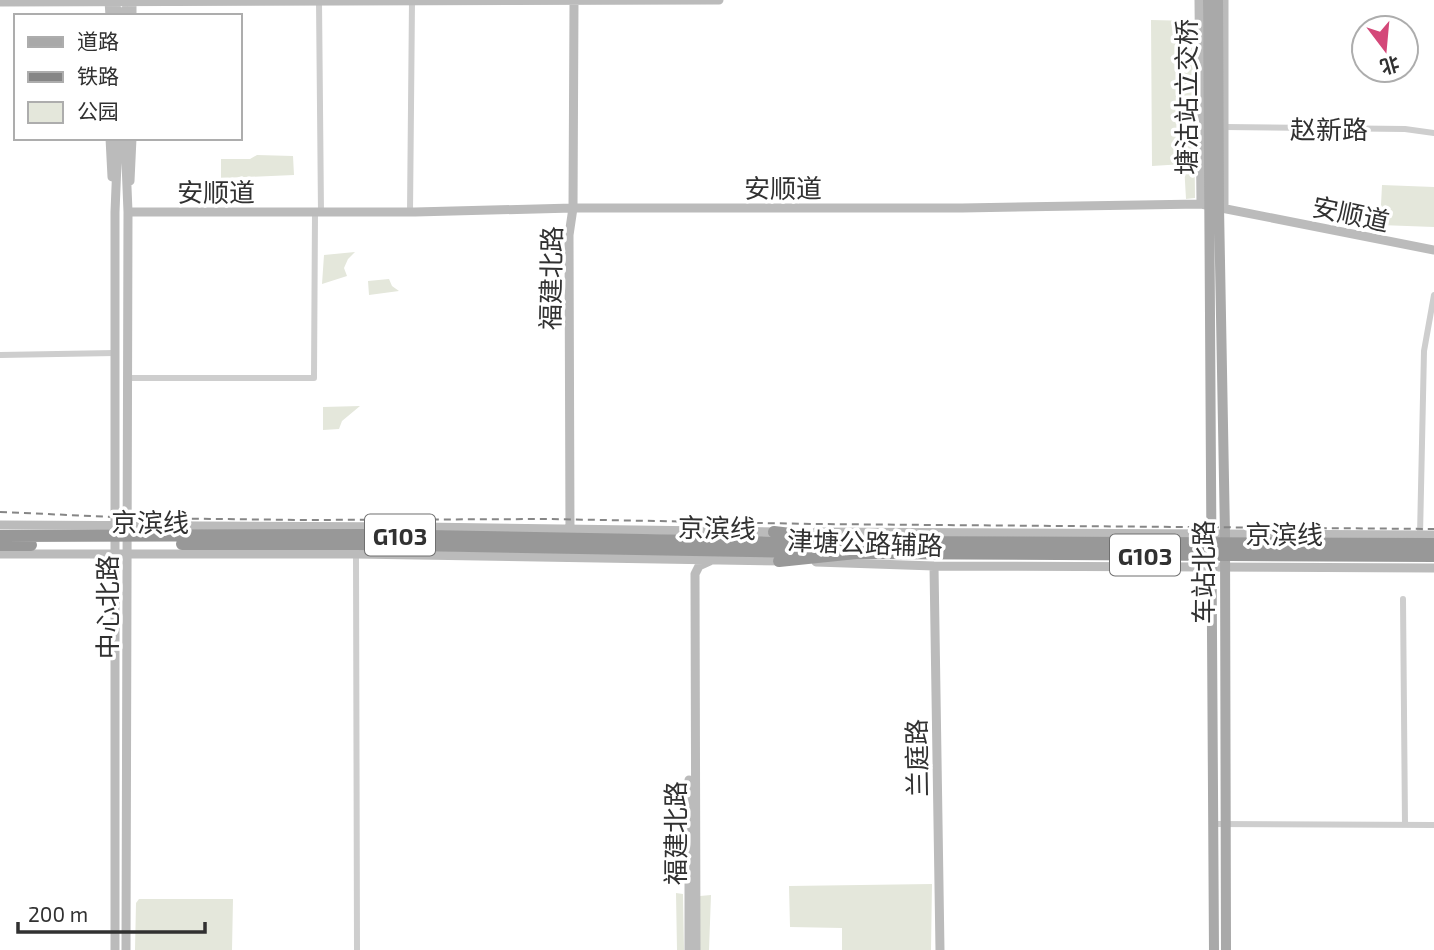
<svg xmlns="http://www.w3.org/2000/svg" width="1434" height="950" font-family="'Exo 2','Noto Sans SC',sans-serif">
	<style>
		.green { fill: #e4e7db }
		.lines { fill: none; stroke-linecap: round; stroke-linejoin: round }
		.street { stroke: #cecece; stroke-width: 6 }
		.secondary { stroke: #bbb; stroke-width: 9 }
		.primary { stroke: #a9a9a9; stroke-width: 10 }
		.highway { stroke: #989898; stroke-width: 12 }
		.rail { stroke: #868686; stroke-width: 2; stroke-dasharray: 7 5; stroke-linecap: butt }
		.highway-bridge { stroke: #989898; stroke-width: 12 }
		.labels { text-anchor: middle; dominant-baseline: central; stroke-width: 7; stroke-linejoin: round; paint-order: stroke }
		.shield { fill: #fff; stroke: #6f6f6f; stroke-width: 2 }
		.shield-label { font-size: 24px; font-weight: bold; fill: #313131 }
		.street-label { font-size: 26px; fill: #313131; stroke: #fff }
	</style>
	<rect width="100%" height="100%" fill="#fff"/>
	<path class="green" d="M1151,20L1193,21L1195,198L1186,199L1184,164L1152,166Z
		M257,155L293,156L294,175L221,178V159H250Z
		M1382,185L1434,187V227L1380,225Z
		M355,252L348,259L344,268L347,276L322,284L324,255Z
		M389,279L392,286L399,291L369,295L368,281Z
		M360,406L342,421L339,429L323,430V407Z
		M932,884L931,950H842V928L790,927L789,886Z
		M676,893L683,894L684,950H677Z
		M711,895L709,950H699L700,896Z
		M139,899H233L232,950H135L136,903Z"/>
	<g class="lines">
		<path class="street" d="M319,1L321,213
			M1225,127L1405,129L1434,133
			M410,212L412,1
			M0,355L115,353
			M128,378H314L315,213
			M1420,535L1424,351L1434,295
			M356,554L357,950
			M1403,599L1405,825
			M1213,824L1434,825"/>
		<path class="secondary" d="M1199,0L1201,204
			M109,1L110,16
			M132,1V16
			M0,2L719,0
			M117,9V16
			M125,16V10
			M110,138L112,177
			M125,138L128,212L126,950
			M130,181L132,138
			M1224,208V0
			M128,212H415L573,208H962L1201,204L1434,250
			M0,525L422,527L778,532
			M816,532L1434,535
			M570,534L569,235L573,208L574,1
			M0,554H356L785,561
			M816,562L934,566L1434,568
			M934,566L940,950
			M115,950V212L118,138
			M689,950V780
			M696,950L695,574L699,566L710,561"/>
		<path class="primary" d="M1208,0L1214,950
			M1218,0L1219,207L1225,534L1226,950"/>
		<path class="highway" d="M774,532L857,542
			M779,561L856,553"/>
		<path class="rail" d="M0,512L138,518L302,520L549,519L814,524L1434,529"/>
		<path class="highway-bridge" d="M0,536L372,535L801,543
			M857,542L1434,544
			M182,544H358L801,552
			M0,545H31
			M856,553L1434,556"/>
	</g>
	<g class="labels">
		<g class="shield">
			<rect x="365" y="514.5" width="70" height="41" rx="5"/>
			<rect x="1110" y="534.5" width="70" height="41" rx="5"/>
		</g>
		<g class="shield-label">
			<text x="400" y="535">G103</text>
			<text x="1145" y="555">G103</text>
		</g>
		<g class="street-label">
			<text transform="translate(1185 97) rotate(-90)">塘沽站立交桥</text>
			<text x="1329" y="128">赵新路</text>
			<text x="783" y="187">安顺道</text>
			<text x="216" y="191">安顺道</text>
			<text transform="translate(1351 213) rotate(12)">安顺道</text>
			<text transform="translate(550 278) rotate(-89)">福建北路</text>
			<text x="150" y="521">京滨线</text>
			<text transform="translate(717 527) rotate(1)">京滨线</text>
			<text x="1284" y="533">京滨线</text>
			<text transform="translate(865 542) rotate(2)">津塘公路辅路</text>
			<text transform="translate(1202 572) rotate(-90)">车站北路</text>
			<text transform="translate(106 607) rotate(-90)">中心北路</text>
			<text transform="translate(916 758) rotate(-91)">兰庭路</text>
			<text transform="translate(674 833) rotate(-90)">福建北路</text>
		</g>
	</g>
	<rect x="14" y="14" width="228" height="126" fill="#ffffff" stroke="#adadad" stroke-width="2"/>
	<rect x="28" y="37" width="35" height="10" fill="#a9a9a9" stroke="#adadad" stroke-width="2"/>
	<text x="77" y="49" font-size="21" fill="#313131">道路</text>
	<rect x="28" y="72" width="35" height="10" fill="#868686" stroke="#adadad" stroke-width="2"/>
	<text x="77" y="84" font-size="21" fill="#313131">铁路</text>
	<rect x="28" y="102" width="35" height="21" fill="#e4e7db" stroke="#adadad" stroke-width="2"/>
	<text x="77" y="119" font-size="21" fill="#313131">公园</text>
	<g transform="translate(1385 49) rotate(164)"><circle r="33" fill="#ffffff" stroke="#adadad" stroke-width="2"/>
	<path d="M0-5L12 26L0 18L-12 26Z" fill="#d44879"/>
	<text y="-10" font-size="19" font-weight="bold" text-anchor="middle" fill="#313131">北</text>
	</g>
	<path d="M18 922v10h187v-10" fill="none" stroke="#313131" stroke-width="3.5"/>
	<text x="28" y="922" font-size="21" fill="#313131" stroke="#ffffff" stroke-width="5" paint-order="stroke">200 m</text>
</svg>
